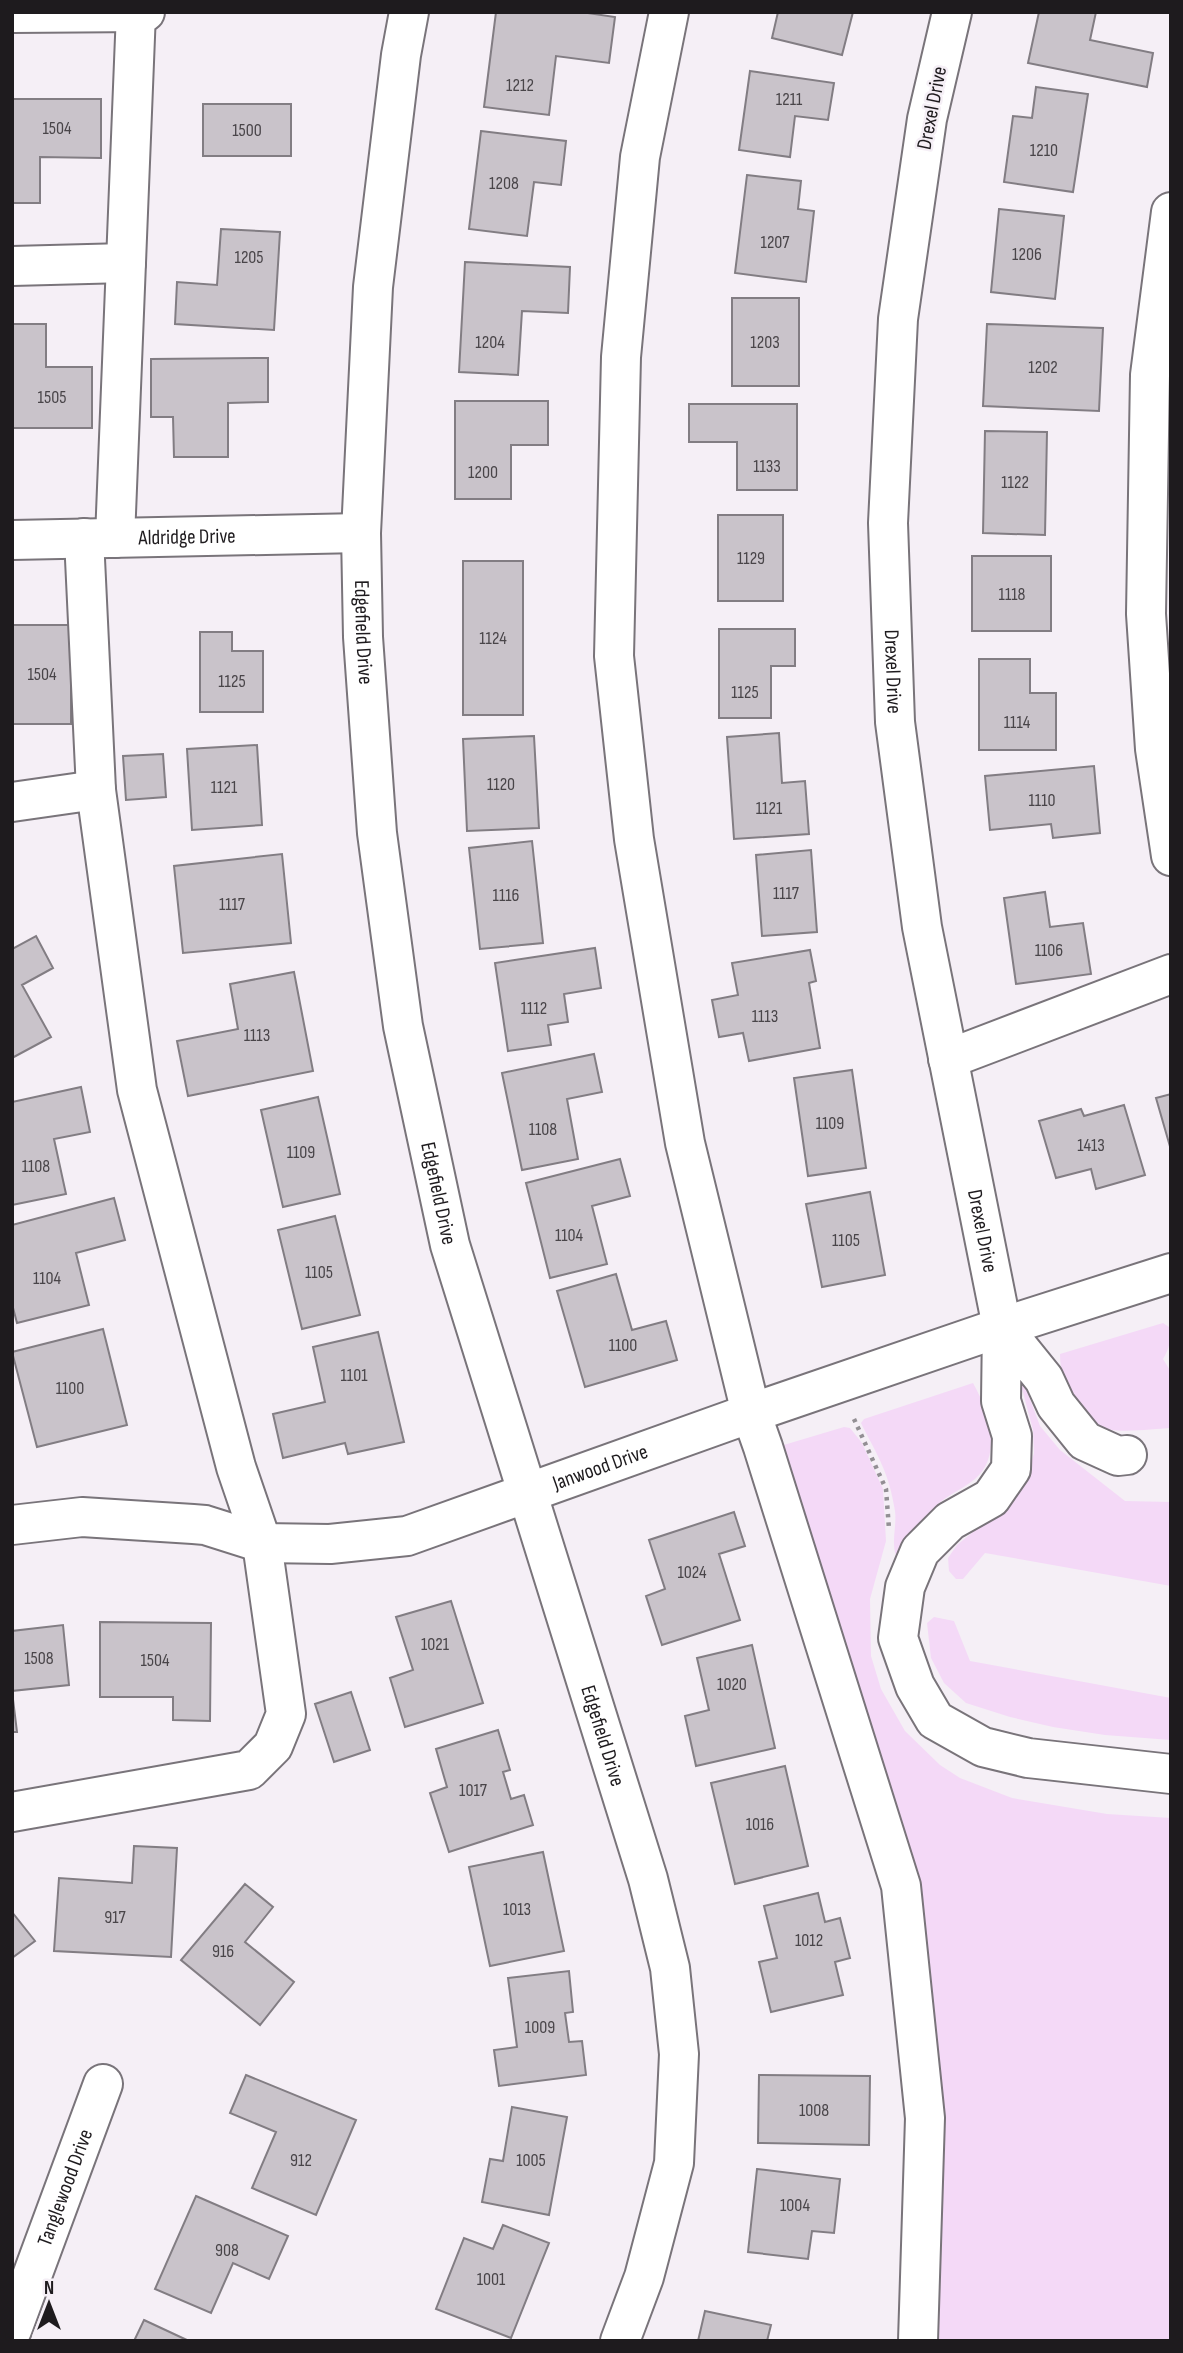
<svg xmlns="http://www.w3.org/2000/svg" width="1183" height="2353" font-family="'Sofia Sans Condensed',sans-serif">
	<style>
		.green { fill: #f4d9f7 }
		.building { fill: #c9c3ca; stroke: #827d83; stroke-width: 2 }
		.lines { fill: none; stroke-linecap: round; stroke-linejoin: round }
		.minor-casing { stroke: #79747a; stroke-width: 42 }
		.path { stroke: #938f94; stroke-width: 4.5; stroke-dasharray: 3.5 5; stroke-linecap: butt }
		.minor { stroke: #fff; stroke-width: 38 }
		.labels { text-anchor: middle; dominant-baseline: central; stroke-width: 5; stroke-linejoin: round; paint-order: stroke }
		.number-label { font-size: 18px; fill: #494549 }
		.street-label { font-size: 21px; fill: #1e1b1e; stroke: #f5eff6 }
	</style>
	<rect width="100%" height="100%" fill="#f5eff6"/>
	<path class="green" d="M1163,1323L1169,1327C1171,1341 1170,1347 1163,1359L1171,1372V1428C1151,1429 1111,1435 1095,1425C1084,1417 1078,1406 1072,1395C1064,1381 1060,1370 1060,1354Z
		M973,1383C989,1411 1003,1455 975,1479C964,1488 950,1494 939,1503C923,1518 912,1538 900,1556H896C891,1541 897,1526 895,1511C889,1472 878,1457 861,1423L864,1419Z
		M1024,1383L1040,1426L1060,1450L1125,1501L1171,1502V1586L985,1553L963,1579H956L949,1571L948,1558L957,1545L989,1519L1028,1475L1034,1453L1033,1430L1021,1385Z
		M844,1427L850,1428L862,1443L883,1489L886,1541L870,1599L871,1656L881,1689L905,1731L940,1765L960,1778L1012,1798L1107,1814L1171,1818V2339L1165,2341H931L938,2111L777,1447Z
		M934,1617L954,1621L970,1661L1171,1698V1740L1105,1735L1053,1727L1010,1717L966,1703L944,1683L931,1658L927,1623Z"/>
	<path class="building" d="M496,12H581L615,17L609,63L556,56L549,115L484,107Z
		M778,12H853L842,55L772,38Z
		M1039,12H1096L1090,40L1153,53L1147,87L1028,63Z
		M750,71L834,83L828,120L795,116L790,157L739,150Z
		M1036,87L1088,94L1073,192L1004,182L1013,116L1032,118Z
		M12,99H101V158L40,157V203H12Z
		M203,104H291V156H203Z
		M481,131L566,141L561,185L534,182L527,236L469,229Z
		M747,175L801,181L798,209L814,211L806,282L735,273Z
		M999,209L1064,216L1055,299L991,292Z
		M221,229L280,232L274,330L175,324L177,282L217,285Z
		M465,262L570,267L568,313L522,311L518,375L459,372Z
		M732,298H799V386H732Z
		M12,324H46V367H92V428H12Z
		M987,324L1103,328L1099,411L983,406Z
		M268,358V402L228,403V457H174L173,417H151V359Z
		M455,401H548V445H511V499H455Z
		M689,404H797V490H737V442H689Z
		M985,431L1047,432L1045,535L983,533Z
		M718,515H783V601H718Z
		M972,556H1051V631H972Z
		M463,561H523V715H463Z
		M12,625H71V724H12Z
		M719,629H795V666H771V718H719Z
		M200,632H232V651H263V712H200Z
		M979,659H1030V693H1056V750H979Z
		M779,733L782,783L805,781L809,834L734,839L727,737Z
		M534,736L539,828L467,831L463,739Z
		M257,745L262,825L192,830L187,749Z
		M163,754L166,797L126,800L123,756Z
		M1094,766L1100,833L1053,838L1051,824L990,830L985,776Z
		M532,841L543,943L480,949L469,848Z
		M811,850L817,932L762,936L756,855Z
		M282,854L291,943L183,953L174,866Z
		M1045,892L1050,927L1083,923L1091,974L1016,984L1004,898Z
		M36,936L53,968L22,985L51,1037L12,1058V949Z
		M595,948L601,988L564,994L568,1022L548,1025L551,1045L508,1051L495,963Z
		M810,950L816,981L809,983L820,1048L749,1061L743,1033L719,1037L712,1000L738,995L732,963Z
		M294,972L313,1071L188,1096L177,1041L238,1029L230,984Z
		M594,1054L602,1092L567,1099L578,1159L522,1170L502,1073Z
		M852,1070L866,1168L808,1176L794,1078Z
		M81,1087L90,1132L54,1139L66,1194L12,1205V1102Z
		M1171,1094V1150L1156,1098Z
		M318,1097L340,1194L283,1207L261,1110Z
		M1124,1105L1145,1175L1096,1189L1091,1169L1056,1178L1039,1121L1081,1109L1084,1116Z
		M620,1159L630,1196L592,1206L607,1264L550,1278L526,1183Z
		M870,1192L885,1275L822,1287L806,1204Z
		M114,1198L125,1240L76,1253L89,1305L17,1323L12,1304V1225Z
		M335,1216L360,1315L302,1329L278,1230Z
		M616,1274L632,1330L666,1321L677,1360L585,1387L557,1291Z
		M103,1329L127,1425L37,1447L12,1352Z
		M378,1332L404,1442L348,1454L345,1443L283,1458L273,1414L325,1402L313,1347Z
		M734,1512L745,1546L719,1554L740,1620L662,1645L646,1596L665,1589L649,1540Z
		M451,1601L483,1703L405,1727L390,1678L413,1670L396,1617Z
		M100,1622L211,1623L210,1721L173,1720V1697H100Z
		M63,1625L69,1685L12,1691L17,1732H12V1631Z
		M752,1645L775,1748L696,1766L685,1716L709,1710L697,1658Z
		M351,1692L370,1750L334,1762L315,1704Z
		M498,1730L510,1770L503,1772L511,1799L524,1795L533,1825L449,1852L430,1793L447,1787L436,1749Z
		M785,1766L808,1866L735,1884L711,1783Z
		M134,1846L177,1848L171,1957L54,1951L59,1878L132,1883Z
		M543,1852L564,1951L490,1966L469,1867Z
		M245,1884L273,1907L245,1942L294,1982L260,2025L181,1960Z
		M818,1893L825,1922L840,1918L850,1958L835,1962L843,1995L771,2012L759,1962L777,1958L764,1906Z
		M12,1912L35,1941L12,1958Z
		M569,1971L573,2012L565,2013L569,2042L582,2041L586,2075L499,2086L494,2050L517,2047L508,1978Z
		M246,2075L356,2120L316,2215L252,2188L276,2132L230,2113Z
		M759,2075L870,2076L869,2145L758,2143Z
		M512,2107L567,2117L549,2215L482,2202L490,2159L503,2161Z
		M757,2169L840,2179L834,2233L812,2231L808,2259L748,2252Z
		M196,2196L288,2236L269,2279L233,2263L211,2313L155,2289Z
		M503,2225L549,2243L511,2338L436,2309L464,2238L493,2249Z
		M705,2311L771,2325L767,2341H698Z
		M144,2320L189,2341H134Z"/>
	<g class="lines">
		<defs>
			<g id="minor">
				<path id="s1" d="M409,12L401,55L373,287L361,533L363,637L377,833L403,1026L450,1245L648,1879L670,1968L679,2054L674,2163L644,2277L620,2341"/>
				<path d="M669,12L640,157L621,357L614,656L634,839L685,1143L751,1413L763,1447L901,1886L925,2118L918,2341"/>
				<path id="s2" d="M952,12L927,119L898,319L888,523L895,722L922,927L1002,1327"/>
				<path d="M12,13L145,12"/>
				<path d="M1171,212L1150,375L1146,614L1155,749L1171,856"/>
				<path d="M12,266L126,263"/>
				<path d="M115,538L136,12"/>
				<path id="s3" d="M12,540L361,533"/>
				<path d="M12,802L96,790"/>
				<path d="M948,1059L1171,974"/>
				<path d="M1127,1455L1118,1456L1085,1441L1056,1405L1044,1379L1002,1327L1001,1401L1012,1436L1011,1469L991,1498L950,1521L920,1551L905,1587L898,1638L915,1686L935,1720L983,1747L1028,1758L1171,1774"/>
				<path id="s4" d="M12,1525L82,1517L193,1524L205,1525L262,1543L330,1544L407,1536L751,1413L1002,1327L1171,1273"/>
				<path d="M12,1812L249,1770L273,1746L286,1714L262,1543L236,1467L137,1090L96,790L84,538"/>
				<path id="s5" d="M12,2330L103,2084"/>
			</g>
		</defs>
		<use href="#minor" class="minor-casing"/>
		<path class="path" d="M854,1419L886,1489L889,1529"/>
		<use href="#minor" class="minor"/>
	</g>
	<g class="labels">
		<g class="number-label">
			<text x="520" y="85">1212</text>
			<text x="789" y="99">1211</text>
			<text x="57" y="128">1504</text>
			<text x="247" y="130">1500</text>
			<text x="1044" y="150">1210</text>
			<text x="504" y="183">1208</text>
			<text x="775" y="242">1207</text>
			<text x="1027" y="254">1206</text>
			<text x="249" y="257">1205</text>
			<text x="490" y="342">1204</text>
			<text x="765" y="342">1203</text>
			<text x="1043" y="367">1202</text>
			<text x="52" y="397">1505</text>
			<text x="767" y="466">1133</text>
			<text x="483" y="472">1200</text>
			<text x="1015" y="482">1122</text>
			<text x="751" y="558">1129</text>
			<text x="1012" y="594">1118</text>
			<text x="493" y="638">1124</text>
			<text x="42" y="674">1504</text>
			<text x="232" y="681">1125</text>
			<text x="745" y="692">1125</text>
			<text x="1017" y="722">1114</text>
			<text x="501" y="784">1120</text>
			<text x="224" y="787">1121</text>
			<text x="1042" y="800">1110</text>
			<text x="769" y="808">1121</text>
			<text x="786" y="893">1117</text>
			<text x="506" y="895">1116</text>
			<text x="232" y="904">1117</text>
			<text x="1049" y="950">1106</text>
			<text x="534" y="1008">1112</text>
			<text x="765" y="1016">1113</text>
			<text x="257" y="1035">1113</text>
			<text x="830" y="1123">1109</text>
			<text x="543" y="1129">1108</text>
			<text x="1091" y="1145">1413</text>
			<text x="301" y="1152">1109</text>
			<text x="36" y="1166">1108</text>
			<text x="569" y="1235">1104</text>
			<text x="846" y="1240">1105</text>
			<text x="319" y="1272">1105</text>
			<text x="47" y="1278">1104</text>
			<text x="623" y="1345">1100</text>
			<text x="354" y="1375">1101</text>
			<text x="70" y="1388">1100</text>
			<text x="692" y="1572">1024</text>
			<text x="435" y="1644">1021</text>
			<text x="39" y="1658">1508</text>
			<text x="155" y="1660">1504</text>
			<text x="732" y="1684">1020</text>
			<text x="473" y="1790">1017</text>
			<text x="760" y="1824">1016</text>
			<text x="517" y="1909">1013</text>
			<text x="115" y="1917">917</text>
			<text x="809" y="1940">1012</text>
			<text x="223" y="1951">916</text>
			<text x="540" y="2027">1009</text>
			<text x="814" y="2110">1008</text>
			<text x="301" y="2160">912</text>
			<text x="531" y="2160">1005</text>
			<text x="795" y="2205">1004</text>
			<text x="227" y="2250">908</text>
			<text x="491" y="2279">1001</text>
		</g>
		<g class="street-label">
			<text transform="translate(932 108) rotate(-79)">Drexel Drive</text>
			<text stroke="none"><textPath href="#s3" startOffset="175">Aldridge Drive</textPath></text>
			<text stroke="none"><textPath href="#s1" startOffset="623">Edgefield Drive</textPath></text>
			<text stroke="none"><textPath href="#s2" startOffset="665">Drexel Drive</textPath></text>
			<text stroke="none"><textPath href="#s1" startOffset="1190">Edgefield Drive</textPath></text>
			<text stroke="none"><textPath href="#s2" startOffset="1232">Drexel Drive</textPath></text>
			<text stroke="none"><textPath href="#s4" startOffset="604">Janwood Drive</textPath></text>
			<text stroke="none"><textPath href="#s1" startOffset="1757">Edgefield Drive</textPath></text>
			<text stroke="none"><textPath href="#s5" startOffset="152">Tanglewood Drive</textPath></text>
		</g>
	</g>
	<rect width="1183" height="2353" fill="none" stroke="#1e1b1e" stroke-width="28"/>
	<g transform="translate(49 2304)" stroke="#f5eff6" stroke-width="5" paint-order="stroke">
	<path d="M0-5L12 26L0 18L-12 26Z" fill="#1e1b1e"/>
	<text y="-10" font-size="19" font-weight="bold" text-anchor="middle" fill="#1e1b1e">N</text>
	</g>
</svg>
